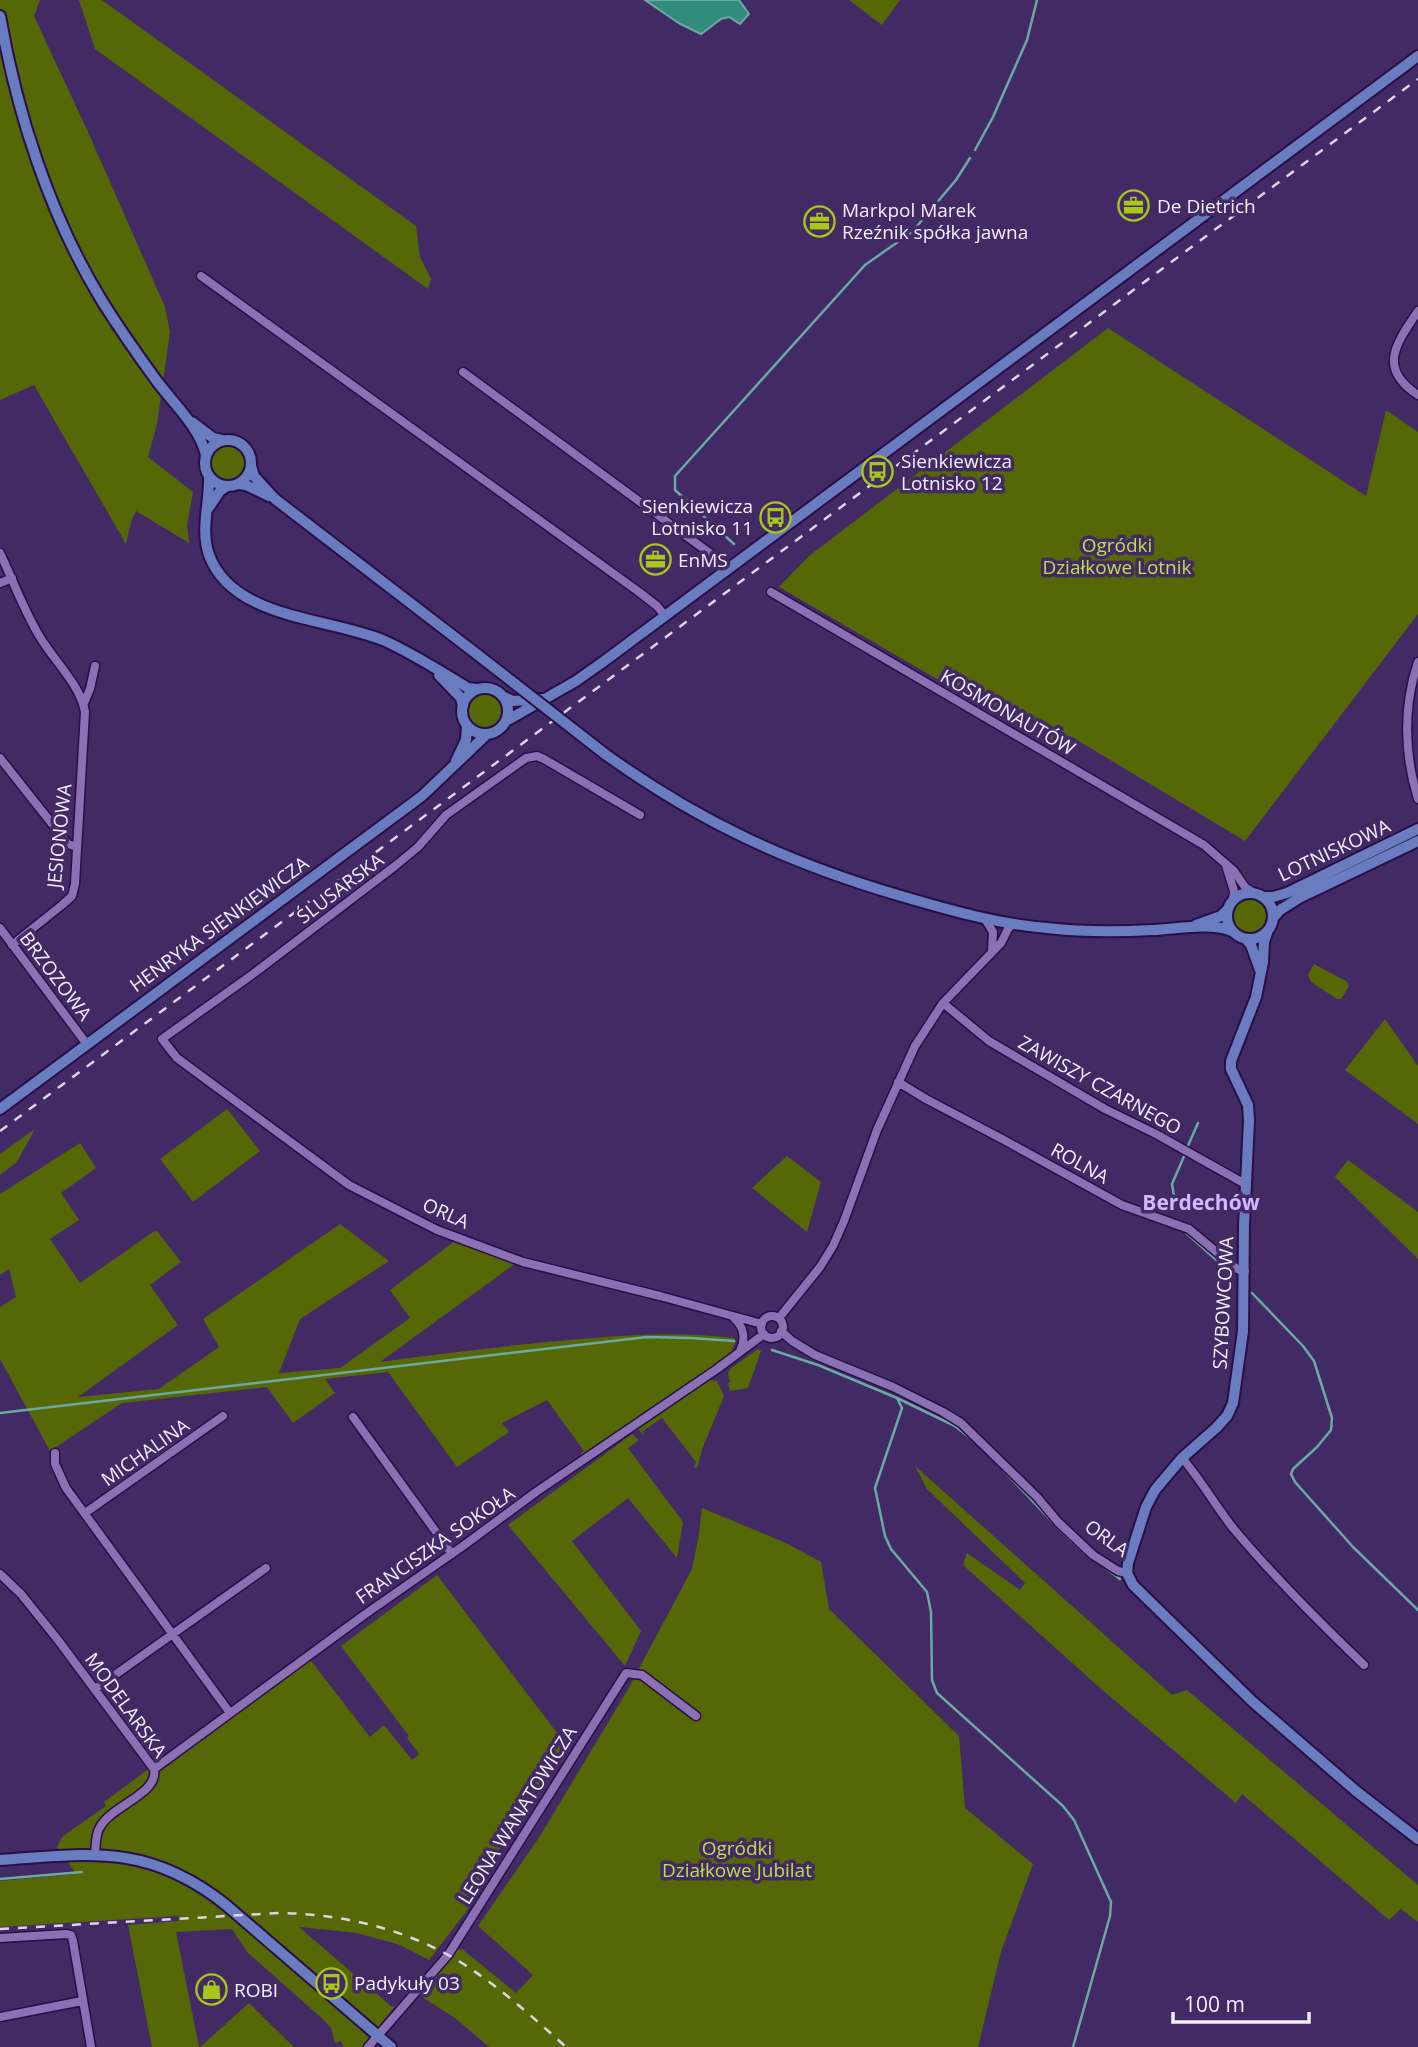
<svg xmlns="http://www.w3.org/2000/svg" width="1418" height="2047" font-family="'Open Sans',sans-serif">
	<style>
		.green { fill: #566706 }
		.water { fill: #318c7d; stroke: #6ba9a3; stroke-width: 2 }
		.lines { fill: none; stroke-linecap: round; stroke-linejoin: round }
		.stream { stroke: #6ba9a3; stroke-width: 2.5 }
		.street-casing { stroke: #290e48; stroke-width: 11 }
		.secondary-casing { stroke: #290e48; stroke-width: 14 }
		.street { stroke: #8971b3; stroke-width: 8 }
		.secondary { stroke: #687cbf; stroke-width: 10 }
		.rail { stroke: #ddd5ea; stroke-width: 2.5; stroke-dasharray: 9 9; stroke-linecap: butt }
		.secondary-bridge-casing { stroke: #290e48; stroke-width: 14; stroke-linecap: butt }
		.secondary-bridge { stroke: #687cbf; stroke-width: 10 }
		.labels { text-anchor: middle; dominant-baseline: central; stroke-width: 7; stroke-linejoin: round; paint-order: stroke }
		.poi-label { font-size: 19px; fill: #f3eefd; stroke: #422a65; text-anchor: start }
		.park-label { font-size: 19px; fill: #c1df46; stroke: #422a65 }
		.street-label { font-size: 19px; fill: #f3eefd; stroke: #422a65 }
		.neighbourhood-label { font-size: 21px; font-weight: bold; fill: #d1b8ff; stroke: #422a65 }
	</style>
	<rect width="100%" height="100%" fill="#422a65"/>
	<path class="green" d="M0,0H40L34,16L88,132L165,307L170,332L157,424L148,457L193,492L187,525L189,543L136,511L131,522L126,544L34,385L0,400Z
		M79,0H102L416,226L420,257L431,279L428,289L95,49Z
		M849,0H900L882,25Z
		M1108,328L1366,496L1386,410L1418,432V614L1245,841L1072,737L1061,749L1055,746H1052L779,587L809,556Z
		M211 462a17 17 0 1 1 34 0a17 17 0 1 1-34 0Z
		M469 711a17 17 0 1 1 34 0a17 17 0 1 1-34 0Z
		M1233 916a17 17 0 1 1 34 0a17 17 0 1 1-34 0Z
		M1314,964L1346,981L1349,986L1341,999H1337L1311,982L1308,975Z
		M1385,1019L1418,1066V1124L1345,1070Z
		M227,1109L260,1151L193,1202L160,1159Z
		M35,1129L17,1162L0,1175V1154Z
		M80,1143L96,1168L61,1193L79,1220L50,1239L80,1283L156,1230L181,1262L150,1285L178,1325L78,1397L159,1389L219,1347L203,1319L340,1224L389,1261L300,1319L279,1373L340,1368L410,1318L390,1290L455,1241L516,1263L380,1362C435,1354 490,1348 546,1342C609,1336 671,1330 734,1338L736,1341L732,1349L734,1351L585,1456L580,1454L584,1451L547,1400L502,1423L509,1432L457,1467L388,1372L325,1379L335,1393L293,1423L267,1387L122,1403L50,1451L0,1359V1307L16,1297L9,1269L0,1275V1194Z
		M787,1156L821,1182L807,1232L752,1188Z
		M1348,1160L1418,1212V1259L1335,1177Z
		M758,1349L761,1351L748,1388L730,1391L728,1383L730,1382L728,1374L730,1369Z
		M709,1380L717,1381L724,1396L703,1447L697,1468L694,1467L696,1462L662,1418L643,1431L644,1436L638,1429Z
		M632,1434L639,1440L628,1448L683,1522L677,1558L628,1498L572,1541L641,1631L625,1666L508,1525Z
		M915,1466L1172,1695L1187,1690L1418,1885V1922L1401,1909L1389,1920L1242,1794L1236,1803L1100,1688L963,1565L967,1553L1020,1590L1025,1583L927,1489Z
		M702,1508L786,1543L821,1562L829,1609L959,1736L965,1808L1033,1864L1001,1952L978,2047H489L455,2018L422,1997L421,1991L453,1951L462,1949L516,1993L533,1975L478,1926L540,1836L627,1691L692,1569L699,1534Z
		M437,1575L570,1750L479,1878L475,1900L429,1960L400,1945L357,1933L299,1927L392,2007L395,2006L363,2047H343L341,2041L335,2043L331,2028L325,2021L248,1953L232,1929L176,1932L199,2047H152L128,1925L179,1921L178,1916L0,1927V1881L76,1874L57,1847L63,1836L106,1806L104,1802L305,1653L370,1737L384,1725L412,1760L419,1754L407,1738L409,1736L341,1646Z
		M249,2003L294,2047H200Z"/>
	<path class="water" d="M645,0H739L749,14L740,24L729,17L721,19L701,34L680,24Z"/>
	<g class="lines">
		<path class="stream" d="M975,150L993,117L1027,40L1037,0
			M734,544L675,490V476L865,265L912,232L956,180L970,158
			M1187,1148L1198,1123
			M1174,1196L1172,1184L1185,1154
			M1183,1230L1232,1274
			M1252,1293L1303,1346L1314,1361L1332,1418L1331,1430L1317,1447L1293,1469L1291,1474L1295,1482L1353,1547L1418,1610
			M772,1350L818,1365L897,1398L955,1426L978,1444
			M897,1398L902,1408L875,1488L885,1536L891,1549L927,1592L931,1612L932,1680L937,1693L1063,1806L1074,1820L1111,1902L1110,1916L1073,2047
			M0,1413L647,1337L691,1338L734,1341
			M990,1456L1060,1530L1086,1554
			M1100,1564L1120,1579
			M0,1879L82,1872"/>
		<defs>
			<path id="street" d="M201,276L639,592L657,606L665,616
				M1418,311C1396,344 1377,368 1418,395
				M463,372L730,568
				M0,553C13,580 24,611 40,637C54,661 80,684 85,712L75,884L72,896L62,905L12,945
				M0,583L12,578
				M771,592L1204,845L1234,871L1245,887L1254,893
				M1418,662C1403,706 1404,754 1418,799
				M84,703L90,689L95,666
				M0,758L68,844L77,847
				M640,815L544,759L537,756L526,758L446,815L418,847L395,866L253,974L162,1039L177,1058L349,1185L437,1230L523,1262L660,1296L762,1324
				M1226,865L1234,891L1233,900
				M985,919L993,932L992,950
				M0,928L86,1043
				M943,1003L989,1041L1105,1109L1156,1134L1247,1185
				M898,1082L926,1099L1004,1140L1122,1205L1189,1229L1237,1269L1245,1271
				M761 1327a11 11 0 1 1 22 0a11 11 0 1 1-22 0Z
				M734,1318C744,1327 746,1339 740,1351
				M779,1318L820,1267L833,1246L844,1221L877,1130L915,1046L943,1003L1001,943L1008,929L1013,924
				M781,1331L792,1341L815,1355L893,1387L943,1412L961,1423L1037,1497L1058,1522L1093,1555L1118,1571L1127,1573
				M353,1417L452,1554
				M55,1453V1464L66,1488L230,1713
				M1182,1458C1201,1480 1215,1505 1233,1528C1274,1577 1318,1621 1364,1665
				M85,1513L223,1416
				M0,1574L21,1594L58,1640L154,1769C159,1794 112,1805 100,1827C95,1835 96,1845 95,1854
				M95,1689L266,1568
				M154,1769L364,1615L463,1546L536,1492L717,1369L764,1334
				M0,1938L66,1934L71,1935L73,1941L91,2047
				M0,2017L82,2001
				M368,2047L448,1955L626,1673L642,1675L696,1716"/>
			<path id="secondary" d="M0,16C17,114 50,216 102,301C119,328 137,354 156,380C173,403 199,426 206,455
				M192,422L213,438L222,440
				M205 463a23 23 0 1 1 46 0a23 23 0 1 1-46 0Z
				M251,466L254,476L275,499L478,655
				M209,476C210,503 200,529 209,555C233,620 329,617 385,641C414,654 441,672 468,688L477,689
				M238,484L246,485L269,496
				M207,510L220,491L227,486
				M439,675L461,698L463,706
				M462 711a23 23 0 1 1 46 0a23 23 0 1 1-46 0Z
				M504,697L513,701L541,699
				M508,720L576,681L603,662L1418,56
				M605,754C701,823 789,863 901,896C949,910 997,924 1047,928C1082,932 1118,932 1153,930C1177,929 1210,922 1232,931
				M456,761L466,740L467,726
				M1227 916a23 23 0 1 1 46 0a23 23 0 1 1-46 0Z
				M1264,897H1273L1287,893L1418,829
				M1274,917L1280,910L1299,898L1418,841
				M1196,925L1221,916L1228,909
				M1267,933L1264,942L1263,962L1256,997L1231,1061V1069L1248,1105L1249,1121L1244,1225L1243,1331L1233,1403L1227,1416L1216,1428L1182,1458L1155,1490L1146,1507L1128,1563L1127,1573L1133,1585L1253,1702L1356,1791L1418,1839
				M1246,939L1251,945L1260,970
				M0,1109L422,796L486,735
				M0,1860C91,1853 150,1844 226,1905L391,2047"/>
		</defs>
		<use href="#street" class="street-casing"/>
		<use href="#secondary" class="secondary-casing"/>
		<use href="#street" class="street"/>
		<use href="#secondary" class="secondary"/>
		<path class="rail" d="M0,1131L1418,79
			M0,1929L279,1913C347,1914 415,1931 471,1969C505,1992 536,2020 566,2047"/>
		<defs>
			<path id="secondary-bridge" d="M478,655L605,754"/>
		</defs>
		<use href="#secondary-bridge" class="secondary-bridge-casing"/>
		<use href="#secondary-bridge" class="secondary-bridge"/>
	</g>
	<defs>
		<symbol id="office-ring" viewBox="-11 -11 22 22"><circle r="9.5" fill="#422a65" stroke="#a9c719" stroke-width="1.5"/><path d="M-6-3h4V-5.5h4V-3h4V5H-6ZM-1-4.5V-3h2v-1.5ZM-6 0V1H6V0Z" fill="#a9c719"/></symbol>
		<symbol id="bus-ring" viewBox="-11 -11 22 22"><circle r="9.5" fill="#422a65" stroke="#a9c719" stroke-width="1.5"/><path d="M-5-6H5V4H4V6H2V4H-2V6H-4V4H-5ZM-3.5-4V0h7V-4ZM-3.5 1.2v1.5H-2V1.2ZM2 1.2v1.5H3.5V1.2Z" fill="#a9c719"/></symbol>
		<symbol id="shop-ring" viewBox="-11 -11 22 22"><circle r="9.5" fill="#422a65" stroke="#a9c719" stroke-width="1.5"/><path d="M-5-2.5h2.3a2.7 3.5 0 0 1 5.4 0H5L5.5 6h-11ZM-1.5-2.5h3a1.5 2.3 0 0 0-3 0Z" fill="#a9c719"/></symbol>
	</defs>
	<g fill-rule="evenodd">
		<use href="#office-ring" x="1116" y="188" width="35" height="35"/>
		<use href="#office-ring" x="802" y="204" width="35" height="35"/>
		<use href="#bus-ring" x="860" y="454" width="35" height="35"/>
		<use href="#bus-ring" x="758" y="500" width="35" height="35"/>
		<use href="#office-ring" x="638" y="542" width="35" height="35"/>
		<use href="#bus-ring" x="314" y="1966" width="35" height="35"/>
		<use href="#shop-ring" x="194" y="1972" width="35" height="35"/>
	</g>
	<g class="labels">
		<g class="poi-label">
			<text x="1157" y="206">De Dietrich</text>
			<text x="842" y="210">Markpol Marek<tspan x="842" dy="22">Rzeźnik spółka jawna</tspan></text>
			<text x="901" y="461">Sienkiewicza<tspan x="901" dy="22">Lotnisko 12</tspan></text>
			<text x="753" y="506" text-anchor="end">Sienkiewicza<tspan x="753" dy="22">Lotnisko 11</tspan></text>
			<text x="678" y="560">EnMS</text>
			<text x="354" y="1983">Padykuły 03</text>
			<text x="234" y="1990">ROBI</text>
		</g>
		<g class="park-label">
			<text x="1117" y="545">Ogródki<tspan x="1117" dy="22">Działkowe Lotnik</tspan></text>
			<text x="737" y="1848">Ogródki<tspan x="737" dy="22">Działkowe Jubilat</tspan></text>
		</g>
		<g class="street-label">
			<text transform="translate(1008 712) rotate(30)">KOSMONAUTÓW</text>
			<text transform="translate(59 836) rotate(-84)">JESIONOWA</text>
			<text transform="translate(1334 850) rotate(-25)">LOTNISKOWA</text>
			<text transform="translate(340 888) rotate(-37)">ŚLUSARSKA</text>
			<text transform="translate(219 924) rotate(-36)">HENRYKA SIENKIEWICZA</text>
			<text transform="translate(56 976) rotate(53)">BRZOZOWA</text>
			<text transform="translate(1100 1085) rotate(29)">ZAWISZY CZARNEGO</text>
			<text transform="translate(1080 1163) rotate(29)">ROLNA</text>
			<text transform="translate(446 1213) rotate(24)">ORLA</text>
			<text transform="translate(1223 1303) rotate(-87)">SZYBOWCOWA</text>
			<text transform="translate(145 1452) rotate(-35)">MICHALINA</text>
			<text transform="translate(1107 1538) rotate(36)">ORLA</text>
			<text transform="translate(435 1545) rotate(-35)">FRANCISZKA SOKOŁA</text>
			<text transform="translate(126 1705) rotate(54)">MODELARSKA</text>
			<text transform="translate(517 1815) rotate(-58)">LEONA WANATOWICZA</text>
		</g>
		<g class="neighbourhood-label">
			<text x="1201" y="1202">Berdechów</text>
		</g>
	</g>
	<path d="M1173 2012v10h136v-10" fill="none" stroke="#f3eefd" stroke-width="3.5"/>
	<text x="1184" y="2012" font-size="21" fill="#f3eefd" stroke="#422a65" stroke-width="5" paint-order="stroke">100 m</text>
</svg>
